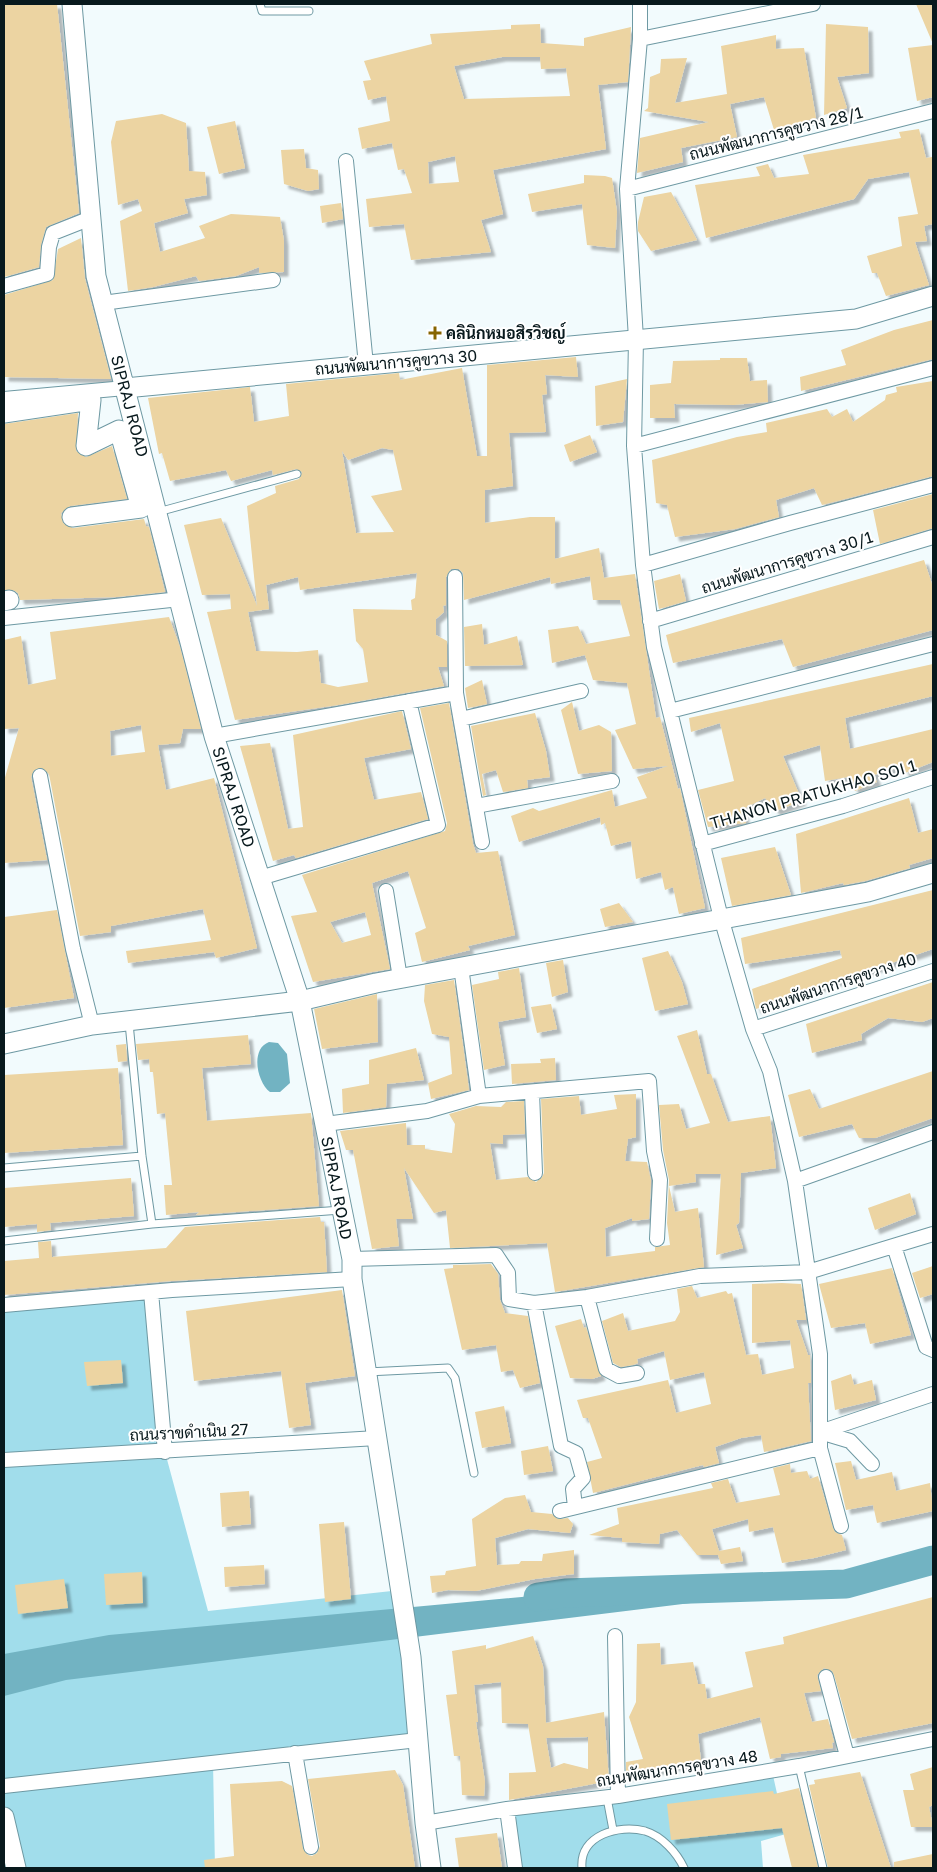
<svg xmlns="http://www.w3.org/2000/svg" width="937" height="1872" font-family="'Golos Text',Sarabun,sans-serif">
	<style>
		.green { fill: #a1ddeb }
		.water { fill: #72b3c2 }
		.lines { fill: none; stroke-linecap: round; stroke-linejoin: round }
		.river { stroke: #72b3c2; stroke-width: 29 }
		.building { fill: #ecd4a2; fill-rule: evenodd; filter: url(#shadow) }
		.lane-casing { stroke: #6e99a3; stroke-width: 9 }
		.street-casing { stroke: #6e99a3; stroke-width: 16 }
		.secondary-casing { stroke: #6e99a3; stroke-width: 21 }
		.lane { stroke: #fff; stroke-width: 7 }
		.street { stroke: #fff; stroke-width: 14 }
		.secondary { stroke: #fff; stroke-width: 19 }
		.poi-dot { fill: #876400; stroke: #fff; stroke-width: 2 }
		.labels { text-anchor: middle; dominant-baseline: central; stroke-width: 4; stroke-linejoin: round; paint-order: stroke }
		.street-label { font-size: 16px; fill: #08191d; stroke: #fff }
		.poi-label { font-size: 16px; font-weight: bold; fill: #08191d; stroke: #fff; text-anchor: start }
	</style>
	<defs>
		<filter id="shadow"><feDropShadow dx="4.5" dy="4.5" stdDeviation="1" flood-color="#0004"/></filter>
	</defs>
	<rect width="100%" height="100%" fill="#f2fbfd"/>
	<path class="green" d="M151,1292L165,1452L208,1611L401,1590L418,1740L213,1762L215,1868H4V1305Z
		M772,1771L786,1834L761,1841L763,1868H515L507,1809Z"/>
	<path class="water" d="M269,1042L278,1043L287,1054L290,1083L280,1092H270C257,1082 250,1049 269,1042Z
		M846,1584L66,1680L4,1696V1654L109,1635L565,1593Z"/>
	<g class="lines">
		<path class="river" d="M538,1597L565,1593L846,1584L933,1560"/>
	</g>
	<path class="building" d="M4,4H57L79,213L46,227L41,245L39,267L4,277Z
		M916,4H933V44Z
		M540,24L541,43L584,46V38L631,27L628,82L598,85L606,149L493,170L503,214L481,220L491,252L411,260L404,224L369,227L366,199L412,193L404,169L398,170L392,143L362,149L358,128L390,121L386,96L368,100L363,81L371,80L364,61L432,44L430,34L511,29V25ZM502,57H540L541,69L566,68L570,96L464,99L454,66ZM455,156L459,182L429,184L428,162Z
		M826,24L868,27L869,73L837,77L847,108L824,115Z
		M776,35V49L804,48L816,118L774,130L764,97L730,104L737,137L681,148L683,162L637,173L640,138L709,122L644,111L648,108L650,77L660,73L661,59L687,58L675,103L727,94L721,46Z
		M933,45V97L917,101L908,48Z
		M162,114L186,123L189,171L205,172L207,195L184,199L188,213L154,223L160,252L205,238L199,226L231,214L280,217L284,241V272L259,273V267L236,276L199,281L196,276L153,287L128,291L120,221L142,211L138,199L118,205L111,142L116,121Z
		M235,121L245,168L219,174L207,127Z
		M919,129L926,158L932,157L933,163V224L924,226L927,241L915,242L929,285L886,296L877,273H872L867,256L902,246L898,217L918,214L909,172L868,179L854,199L706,238L695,185L760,176L756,167L768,164L774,178L809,174L803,155L901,138L899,132Z
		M304,149L306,168L318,170L319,189L308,191L284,184L281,150Z
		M584,175L605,176L612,178L617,212L615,248L587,245L582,204L532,212L528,194L584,183Z
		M671,192L697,240L651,251L638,231V222L644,197Z
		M341,203L343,219L322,223L320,206Z
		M81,238L85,279L111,379L4,377V295L53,280L58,249Z
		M933,320V359L801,391L800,377L846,365L841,350L894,330Z
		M576,357L578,377L545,375L547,394L542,395L546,432L509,433L513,486L485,490V523L530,517H555V559L599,548L604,578L635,574L656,718L660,717L678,789L680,788L705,908L679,914L673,887L665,890L661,872L636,879L631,841L611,846L605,823L601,825L600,817L519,842L511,816L533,808L539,811L612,790L615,807L647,798L637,777L668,766L633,769L615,730L636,724L627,683L593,680L585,655L552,663L548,630L578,626L586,644L630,636L620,600H593L590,576L551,584L550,577L464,600L463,573L459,569H451L446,577V605L443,606L444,612L436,619V635L447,641V667H438L444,686L338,705L235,720L207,612L231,609L230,594L202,595L184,525L221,518L257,606L247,506L276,493L275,486L299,479L302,472L296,469L273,475L272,470L231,481L226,470L170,481L162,453L159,454L148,398L250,387L254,422L289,416L286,384L399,373L400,380L462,368L477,456H487V365ZM382,448L393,450L402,490L371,496L394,532L356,533L342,451L348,460ZM417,573L415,598L411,600L412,610L353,609L356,641L363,649L368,682L338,687L321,683L318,650L297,652L256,651L248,612L269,609L266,585L298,577L300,590Z
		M720,358H747L750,381L767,380L768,402L734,405L674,404L675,418H650V385L671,383L673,361L720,360Z
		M627,379L623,422L596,426L595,386Z
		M933,381V476L822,505L814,488L776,500L779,517L735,529L675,537L667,505L656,503L652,460L737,437L767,432L766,423L827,409L832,417L847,409L853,422L885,400L886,395L897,392L896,387Z
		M78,413L76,451L86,457L112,446L127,499L70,506L61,513L63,523L73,528L144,519L146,526L149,527L165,592L116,597L20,600L18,593L13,590H4V424Z
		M590,435L597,452L570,462L564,445Z
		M933,494V528L880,544L873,510Z
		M924,560L933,587V630L793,667L782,639L673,663L666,635Z
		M680,574L686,601L659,609L654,581Z
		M169,617L180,647L201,729H183L180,743L158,745L166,790L214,778L257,948L216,958L214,952L128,963L126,951L211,940L203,909L111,926V932L80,936L49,774L42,768L34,770L31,777L47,860L4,863V781L19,728L4,729V640L21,636L28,685L56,679L50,632ZM141,725L145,752L111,756L110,731Z
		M482,624L484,645L517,636L523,665L465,666L464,627Z
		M933,664V696L845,718L850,749L933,729V762L905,773L903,766L874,775L877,782L855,791L848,777L825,781L820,745L783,756L802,801L776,811L765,798L743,809L746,823L708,827L698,790L734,781L720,723L691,732L689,718Z
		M482,680L487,704L468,708L465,688Z
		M572,702L579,731L599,725L611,732L612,771L578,774L561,710Z
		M449,703L473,844L476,853L498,851L515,935L468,946L470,950L422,962L415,933L426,928L408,871L372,883L390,969L313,982L291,916L317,912L302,875L445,831L447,823L420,708ZM365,912L371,935L342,943L330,922Z
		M402,711L411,749L364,758L374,800L421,792L428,819L296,858L294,855L273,861L240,746L270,743L288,829L303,827L293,735Z
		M535,713L546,751L550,777L527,780L528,788L503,792L496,770L482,774L486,795L483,796L471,726Z
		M909,798L918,833L933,829V858L909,865L910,868L865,881L844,885L843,883L801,893L796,834Z
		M775,847L791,895L732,906L721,858Z
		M933,890V949L756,1009L752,989L842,958L840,950L745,964L741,938Z
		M619,903L633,922L605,927L600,909Z
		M57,910L74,998L4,1008V917Z
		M668,951L682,982L688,1004L655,1011L642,958Z
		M563,960L568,992L552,997L546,963Z
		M519,968L526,1017L498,1022L505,1065L484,1070L472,985L499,979L498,972Z
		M454,980L469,1090L431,1099L428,1083L452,1074L449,1037L432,1034L424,1001L425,985Z
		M933,982V1018L922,1022L888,1018L861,1034L862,1040L812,1053L806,1024Z
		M377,994L378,1042L322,1049L314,1009Z
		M551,1004L557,1029L537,1033L531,1007Z
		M697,1030L707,1074H711L728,1122L770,1116L776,1168L741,1173L739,1223L736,1225L743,1248L716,1255L721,1174H695L696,1182L669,1186L675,1212L698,1208L704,1267L555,1292L547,1243L450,1248L446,1210L434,1213L404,1168L413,1219H396L399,1246L372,1249L353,1150H346L340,1131L406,1123L407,1145H425V1149L452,1153L455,1124L449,1114L476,1106L501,1107L506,1102L524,1101L525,1134L503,1135V1144L490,1143L496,1180L528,1177L536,1182L542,1177L544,1173L541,1099L579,1096L581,1115L617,1109L614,1095L636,1094V1137L628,1139L625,1161L647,1162L651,1181L649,1219L632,1221V1218L605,1228L606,1257L655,1251V1247L670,1245L667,1223L669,1180L663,1150L659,1105L679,1104L686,1129L710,1123L677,1036Z
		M248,1035L251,1064L202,1068L207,1121L311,1113L319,1206L196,1215L199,1212L166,1215L164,1185H172L165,1113L157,1114L153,1072H150L149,1059L138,1060L136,1044Z
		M126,1044L127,1061L118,1062L116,1045Z
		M416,1048L424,1080L387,1084L386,1107L343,1113L342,1089L369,1084V1060Z
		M555,1058L556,1080L512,1084L511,1064L541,1063L540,1059Z
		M118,1068L123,1145L4,1153V1075Z
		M933,1071V1118L875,1138H859L852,1124L799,1137L788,1095L810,1089L819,1109Z
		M131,1178L134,1216L50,1223L51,1230L37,1232V1224L4,1227V1188Z
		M910,1193L916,1214L875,1230L868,1208Z
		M320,1217L321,1222H324L327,1272L171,1281L4,1295V1261L39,1258L38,1242L51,1241L52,1257L166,1248L185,1227Z
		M491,1264L498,1274L500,1300L505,1313L528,1316L540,1383L520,1388L513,1370L501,1372L496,1345L462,1350L444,1269L453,1268V1265Z
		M933,1266V1294L920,1298L912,1273Z
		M892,1268L911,1335L870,1344L865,1323L831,1328L819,1284Z
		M782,1283L801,1284L806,1320H796L808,1355H810L811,1383H808L811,1441L764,1452L761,1435L741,1438L715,1447L719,1463L704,1467L703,1465L593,1493L587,1462L602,1458L588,1418H583L577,1400L668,1380L676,1413L711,1404L704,1372L670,1380L664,1351L637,1359L638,1363L633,1365L621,1367L613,1363L602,1321L623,1313L628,1331L675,1321L680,1312L677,1289L692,1286L697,1298L726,1291L728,1294L732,1293L746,1355L758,1354L762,1375L794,1368L790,1340L752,1343V1284Z
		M342,1290L355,1376L305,1383L311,1425L289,1428L281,1371L194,1381L186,1311Z
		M581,1319L584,1328L586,1327L601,1376L592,1379L570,1378L555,1326Z
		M121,1360L123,1383L87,1386L84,1362Z
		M851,1374L854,1385L872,1380L876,1400L835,1410L831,1381Z
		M504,1406L511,1443L482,1448L475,1412Z
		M548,1446L553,1471L524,1475L521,1451Z
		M851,1461L856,1480L892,1472L896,1491L930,1483L933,1511L877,1523L873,1505L846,1510L835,1463Z
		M790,1464L791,1473L807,1471L810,1479L818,1476L833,1528L835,1532L842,1535L846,1550L814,1558L782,1563L773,1527L749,1532L748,1519L712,1529L719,1551L740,1547L743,1561L721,1564L718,1555H697L677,1530L660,1534L659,1544L622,1542V1538L589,1535L619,1524L617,1508L713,1488L711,1483L728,1479L736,1503L780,1495L773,1468Z
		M249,1491L251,1524L222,1527L220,1493Z
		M525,1495L531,1512L552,1514L558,1519L568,1518L573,1524L570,1533L528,1529L495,1538L497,1565L519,1564L521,1561H542L543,1554L574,1550V1574L535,1579L476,1591L448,1590L432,1593L430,1576L445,1575L446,1571L476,1566L472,1519L505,1498Z
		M344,1522L351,1599L325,1602L319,1524Z
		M264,1565L265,1584L225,1587L224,1567Z
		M142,1572L143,1603L106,1605L104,1574Z
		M64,1579L68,1608L18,1614L15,1585Z
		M933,1597V1723L852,1739L834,1675L832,1671L824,1668L817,1675L821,1691L804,1693L812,1722L828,1719L834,1742L832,1743L833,1748L781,1754V1757L770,1759L760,1717L698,1734L701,1761L626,1777V1762L643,1759L629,1717L636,1702L637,1644L660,1643L661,1665L693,1662L698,1684H705L707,1699L753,1687L745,1652L784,1644L783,1637Z
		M533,1636L543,1666L546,1723L604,1712L609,1781L509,1800V1773L536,1772L528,1724L502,1723L501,1682L474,1685L478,1722H476L485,1782L484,1796L462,1795L460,1756H454L446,1695L457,1694L452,1651L486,1645V1649ZM588,1737V1769L564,1763L551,1768L546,1738Z
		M933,1767V1805L929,1807L933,1827H911L903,1790H914L910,1774Z
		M395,1770L403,1785L415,1868H205L204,1860L234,1856L230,1784L282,1781L292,1786L303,1849L308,1855L312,1856L317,1853L320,1846L308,1779Z
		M860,1772L891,1868H828L809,1785L815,1784L814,1780Z
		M799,1788L818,1868H792L782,1828L671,1840L667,1804L773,1791L774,1794Z
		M497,1833L502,1868H459L455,1838Z
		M933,1854V1868H894V1862Z"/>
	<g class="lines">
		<defs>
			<path id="lane" d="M260,4L262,11H309
				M158,512L297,474
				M4,1168L142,1156
				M152,1224L341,1210
				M4,1241L152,1224L142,1156L129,1023
				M367,1372L448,1368L455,1378L474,1473
				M799,1766L823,1868
				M607,1798L613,1830
				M582,1868C579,1835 619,1824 645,1831C662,1836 677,1853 684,1868"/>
			<path id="street" d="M640,4V39L627,189L636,339L634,446L643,565L654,647L720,914L753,1029L770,1071L795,1181L820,1354V1448L841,1526
				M640,39L813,4
				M346,161L366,365
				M627,189L933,111
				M4,286L47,274L49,247L53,233L91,218
				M103,303L273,280
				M4,399L125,388
				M634,446L933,368
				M643,565L790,523L933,485
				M455,577L456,693L482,842
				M4,618L180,599
				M650,621L933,537
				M670,711L933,644
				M461,719L581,691
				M214,736L456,693
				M40,776L73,949L92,1025
				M476,806L612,781
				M702,844L843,806L933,777
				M260,878L438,825L409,701
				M386,891L400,978
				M461,967L479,1096
				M753,1029L933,971
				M532,1092L535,1173
				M325,1124L427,1111L479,1096L649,1081L654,1151L660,1180L657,1239
				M795,1181L933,1132
				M894,1246L926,1347L933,1350
				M352,1259L496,1255L508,1273L509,1299L534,1303L587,1297L700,1276L808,1272L933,1234
				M151,1292L165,1452
				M587,1297L606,1369L619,1376L637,1373
				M534,1303L561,1446L576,1453L583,1478L573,1489L575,1507
				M4,1305L172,1290L352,1279
				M820,1432L933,1394
				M820,1432L850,1441L872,1464
				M4,1460L377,1438
				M560,1511L820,1448
				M615,1636L618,1796
				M826,1677L847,1756
				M295,1753L311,1847
				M4,1786L418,1740
				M507,1809L515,1868
				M425,1823L507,1809L618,1796L799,1766L933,1739"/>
			<path id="secondary" d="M72,4L96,276L214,736L300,1001L352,1259V1279L411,1657L425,1823L431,1868
				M125,388L856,319L933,296
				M4,413L91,400L86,446L119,430L141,508L72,517
				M4,601L9,600
				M4,1044L92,1025L300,1001L376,983L868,892L933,873
				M4,1817L16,1868"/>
		</defs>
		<use href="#lane" class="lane-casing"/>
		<use href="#street" class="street-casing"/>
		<use href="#secondary" class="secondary-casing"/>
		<use href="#lane" class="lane"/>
		<use href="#street" class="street"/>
		<use href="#secondary" class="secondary"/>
	</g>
	<path class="poi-dot" d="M432.5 325.5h5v5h5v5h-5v5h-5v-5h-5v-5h5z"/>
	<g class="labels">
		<g class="street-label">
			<text transform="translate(776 133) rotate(-14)">ถนนพัฒนาการคูขวาง 28/1</text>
			<text transform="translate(396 362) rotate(-5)">ถนนพัฒนาการคูขวาง 30</text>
			<text transform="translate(130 406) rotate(75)">SIPRAJ ROAD</text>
			<text transform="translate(787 562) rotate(-17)">ถนนพัฒนาการคูขวาง 30/1</text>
			<text transform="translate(813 794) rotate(-16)">THANON PRATUKHAO SOI 1</text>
			<text transform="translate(234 797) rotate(72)">SIPRAJ ROAD</text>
			<text transform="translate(838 983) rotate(-18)">ถนนพัฒนาการคูขวาง 40</text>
			<text transform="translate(337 1188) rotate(79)">SIPRAJ ROAD</text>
			<text transform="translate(189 1432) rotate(-3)">ถนนราขดำเนิน 27</text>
			<text transform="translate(677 1768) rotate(-9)">ถนนพัฒนาการคูขวาง 48</text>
		</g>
		<g class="poi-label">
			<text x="446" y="333">คลินิกหมอสิรวิชญ์</text>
		</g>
	</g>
	<rect width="937" height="1872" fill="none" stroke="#08191d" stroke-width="10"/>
</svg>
